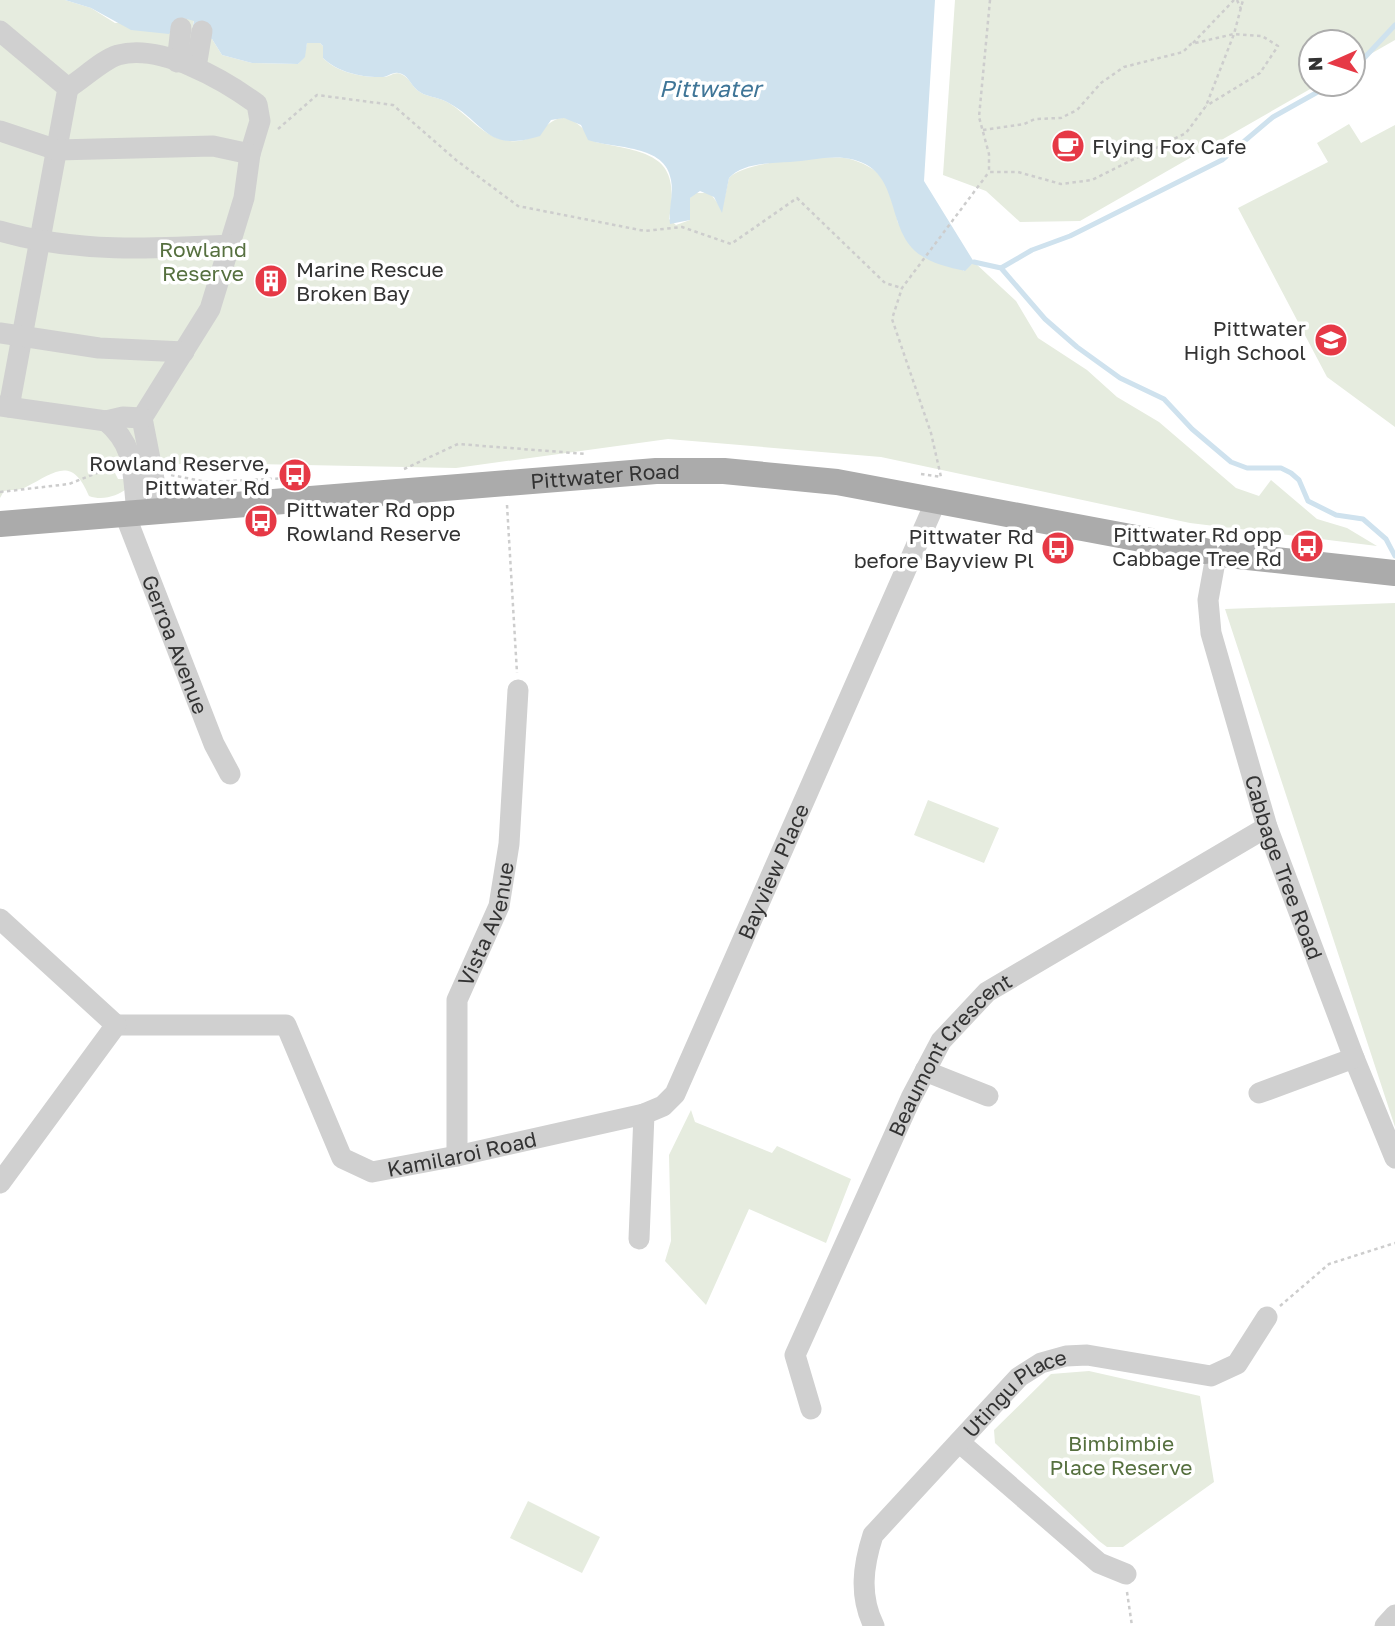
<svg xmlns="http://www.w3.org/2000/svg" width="1395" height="1626" font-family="'Golos Text',sans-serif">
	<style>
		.green { fill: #e6ecdf }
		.water { fill: #cfe2ee }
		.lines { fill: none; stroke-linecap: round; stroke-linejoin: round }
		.stream { stroke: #cfe2ee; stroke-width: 5 }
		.path { stroke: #cdcdcd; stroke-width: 2.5; stroke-dasharray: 3.5 3.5; stroke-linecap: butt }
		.minor { stroke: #d0d0d0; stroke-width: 21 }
		.major { stroke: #ababab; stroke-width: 26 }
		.labels { text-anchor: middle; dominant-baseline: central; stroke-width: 7; stroke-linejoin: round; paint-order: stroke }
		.poi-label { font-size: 21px; fill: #333; stroke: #fff; text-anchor: end }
		.park-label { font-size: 21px; fill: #56703f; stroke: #fff }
		.street-label { font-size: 21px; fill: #333; stroke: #fff }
		.water-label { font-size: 23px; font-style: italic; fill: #3f7597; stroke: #fff }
	</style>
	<rect width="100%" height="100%" fill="#fff"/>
	<path class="green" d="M0,0H65L91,8L115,23L189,18L194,20L191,35L212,39L222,55L252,63L298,64L304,57L307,43H320L323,46V58C336,72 363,78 383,77C391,77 394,70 403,75C410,79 412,86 417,90C425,97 438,97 447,102C470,115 482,138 510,141C549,146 551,86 595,142C647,153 682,153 669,219L676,225L690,220V198L694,193H710L722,209L729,178C744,161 821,156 844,158C854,159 865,164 874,170C890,182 894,204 898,223L964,271L974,262L1016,301L1038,338L1087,370L1117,397L1159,422L1236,488L1259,496L1271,480L1317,519L1347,528L1377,546L1190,523L881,457L668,439L456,468L199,463L119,467L114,471L118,479H128V488C117,496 103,501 89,496C72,455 55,472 26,487C19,491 12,489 4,491L0,498Z
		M955,0H1395V40L1353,64V42H1311V84H1319L1080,221L1020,222L986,191L943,175Z
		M1349,124L1361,143L1395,125V427L1327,377L1238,208L1328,162L1317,143Z
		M1395,603V1127L1225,609Z
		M928,800L999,828L984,863L914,835Z
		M691,1110L695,1122L772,1153L777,1146L851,1179L826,1243L749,1209L706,1305L665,1261L671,1241L669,1155Z
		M1089,1371L1200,1396L1214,1482L1123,1547H1107L1099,1541L995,1443L994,1430L1051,1374Z
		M528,1501L600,1537L582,1573L510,1538Z"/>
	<path class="water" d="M65,0H935L924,181L974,262L965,271C947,267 929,263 915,251C884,221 902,165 844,158C827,156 807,161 790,162C771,163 742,163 729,178L722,213L714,197L700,191L690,198V220L670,224C668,210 674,195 671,180C666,144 614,149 588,140L581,125L564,118L551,120L540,136C484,153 488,124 447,102C438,97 425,97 417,90C410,84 408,74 398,73C392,72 388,77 383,77C363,78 337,72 323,58V46L320,43H307L305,57L298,64L252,63L222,55L212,39L191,35L194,21L183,18L169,34L131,30L91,8Z"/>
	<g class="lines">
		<path class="stream" d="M1353,70L1395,25
			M974,262L1001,268L1045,319L1077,347L1120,378L1164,399L1192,429L1231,462L1247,468H1281L1291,473L1299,480L1308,501L1336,515L1363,519L1386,539L1395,556
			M1001,268L1032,250L1070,236L1222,160L1273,117L1332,84"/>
		<path class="path" d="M990,0L979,117L989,154V172H1018L1061,184L1092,180L1186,133L1206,106L1234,34L1243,0
			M1237,0L1241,9
			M1193,43L1234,0
			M278,129L317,95L393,105L456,160L518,206L645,231L682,227L731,244L797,198L885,283L902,288
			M983,130L1024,124L1035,119L1061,118L1077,110L1101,83L1124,67L1183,52L1191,44L1234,34L1262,36L1278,46L1260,73L1206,106
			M404,469L458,444L587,454
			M921,474L941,477L931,433L892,319L902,288L989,172
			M171,475L207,482L289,478
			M0,492L69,484L102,471L115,470
			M507,505L517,673
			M1280,1306L1329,1264L1395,1243
			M1127,1592L1132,1626"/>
		<g class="minor">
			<path d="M0,31L68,88L9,407"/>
			<path d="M177,62L181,28"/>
			<path d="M196,67L202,31"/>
			<path d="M68,88C83,79 102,60 118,55C161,43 224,80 257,104L260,121L250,154"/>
			<path d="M0,131L57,150L213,146L250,154L244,198L210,309L142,418L160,510"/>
			<path d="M0,231C76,253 153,249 231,245"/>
			<path d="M0,333L99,348L184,352"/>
			<path d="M0,406L106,421L123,417L142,418"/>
			<path d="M106,421C137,447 132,474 137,511"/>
			<path id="s1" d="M124,512L214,744L230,774"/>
			<path id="s2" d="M1214,567L1208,600L1211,633L1267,827L1354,1058L1395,1158"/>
			<path d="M0,919L116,1025"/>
			<path id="s3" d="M116,1025H286L342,1158L372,1172L457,1156L644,1114"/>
			<path d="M925,1071L988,1096"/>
			<path d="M1259,1093L1354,1058"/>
			<path id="s4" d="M457,1156V1000L499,906L509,844L518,690"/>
			<path d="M0,1183L116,1025"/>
			<path id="s5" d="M639,1239L644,1114L663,1106L675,1094L936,501"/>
			<path id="s6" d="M811,1409L795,1355L911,1098L941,1041L987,992L1267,827"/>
			<path d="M959,1442L1099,1563L1126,1574"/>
			<path id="s7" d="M874,1626C859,1596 863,1566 873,1535L1019,1377L1041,1363L1066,1356L1087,1355L1211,1376L1237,1364L1267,1317"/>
			<path d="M1385,1626L1395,1615"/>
		</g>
		<g class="major">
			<path id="s8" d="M0,524L656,471H724L837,482L1205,551"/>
			<path d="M1229,555L1395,573"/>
		</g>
	</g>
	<defs>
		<symbol id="cafe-disc" viewBox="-11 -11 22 22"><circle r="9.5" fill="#e63946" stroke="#fff"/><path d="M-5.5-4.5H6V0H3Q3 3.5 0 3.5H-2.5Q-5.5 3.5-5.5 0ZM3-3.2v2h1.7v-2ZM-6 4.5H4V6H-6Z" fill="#fff"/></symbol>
		<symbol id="building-disc" viewBox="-11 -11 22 22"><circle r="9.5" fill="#e63946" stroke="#fff"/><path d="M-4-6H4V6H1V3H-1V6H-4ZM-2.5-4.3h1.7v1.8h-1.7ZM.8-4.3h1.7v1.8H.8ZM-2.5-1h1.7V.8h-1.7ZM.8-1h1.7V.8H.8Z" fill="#fff"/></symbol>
		<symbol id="school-disc" viewBox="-11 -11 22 22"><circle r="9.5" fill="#e63946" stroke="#fff"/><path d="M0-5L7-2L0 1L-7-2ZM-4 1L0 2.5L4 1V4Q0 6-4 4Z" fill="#fff"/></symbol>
		<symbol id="bus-disc" viewBox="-11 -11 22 22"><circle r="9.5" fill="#e63946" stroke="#fff"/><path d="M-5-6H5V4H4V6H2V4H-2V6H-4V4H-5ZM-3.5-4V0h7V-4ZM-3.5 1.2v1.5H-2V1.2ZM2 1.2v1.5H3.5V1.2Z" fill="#fff"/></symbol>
	</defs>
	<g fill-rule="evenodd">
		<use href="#cafe-disc" x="1049" y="127" width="38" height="38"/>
		<use href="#building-disc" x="252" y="262" width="38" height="38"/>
		<use href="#school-disc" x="1312" y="321" width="38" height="38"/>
		<use href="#bus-disc" x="276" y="456" width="38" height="38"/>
		<use href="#bus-disc" x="242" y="502" width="38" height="38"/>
		<use href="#bus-disc" x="1288" y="527" width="38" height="38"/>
		<use href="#bus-disc" x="1039" y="529" width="38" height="38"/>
	</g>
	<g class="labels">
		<g class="poi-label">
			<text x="1092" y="146" text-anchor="start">Flying Fox Cafe</text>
			<text x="296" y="269" text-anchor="start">Marine Rescue<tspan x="296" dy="24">Broken Bay</tspan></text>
			<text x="1306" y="328">Pittwater<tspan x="1306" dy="24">High School</tspan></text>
			<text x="270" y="463">Rowland Reserve,<tspan x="270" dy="24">Pittwater Rd</tspan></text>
			<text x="286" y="509" text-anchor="start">Pittwater Rd opp<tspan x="286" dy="24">Rowland Reserve</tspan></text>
			<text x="1282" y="534">Pittwater Rd opp<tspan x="1282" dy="24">Cabbage Tree Rd</tspan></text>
			<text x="1034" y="536">Pittwater Rd<tspan x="1034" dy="24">before Bayview Pl</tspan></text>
		</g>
		<g class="park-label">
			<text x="203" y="249">Rowland<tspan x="203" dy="24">Reserve</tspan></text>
			<text x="1121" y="1443">Bimbimbie<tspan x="1121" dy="24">Place Reserve</tspan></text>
		</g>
		<g class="street-label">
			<text stroke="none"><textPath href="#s8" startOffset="607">Pittwater Road</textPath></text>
			<text stroke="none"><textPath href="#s1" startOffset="142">Gerroa Avenue</textPath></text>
			<text stroke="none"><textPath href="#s2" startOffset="312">Cabbage Tree Road</textPath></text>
			<text stroke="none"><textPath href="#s5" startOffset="406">Bayview Place</textPath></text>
			<text stroke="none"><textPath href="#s4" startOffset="238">Vista Avenue</textPath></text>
			<text stroke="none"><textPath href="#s6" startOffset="397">Beaumont Crescent</textPath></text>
			<text stroke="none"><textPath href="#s3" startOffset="439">Kamilaroi Road</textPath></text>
			<text stroke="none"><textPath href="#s7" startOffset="296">Utingu Place</textPath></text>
		</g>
		<g class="water-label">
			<text x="710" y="88">Pittwater</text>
		</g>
	</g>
	<g transform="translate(1332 63) rotate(267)"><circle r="33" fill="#ffffff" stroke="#adadad" stroke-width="2"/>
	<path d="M0-5L12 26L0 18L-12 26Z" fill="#e63946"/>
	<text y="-10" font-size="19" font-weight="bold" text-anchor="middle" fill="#333333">N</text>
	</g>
</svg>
